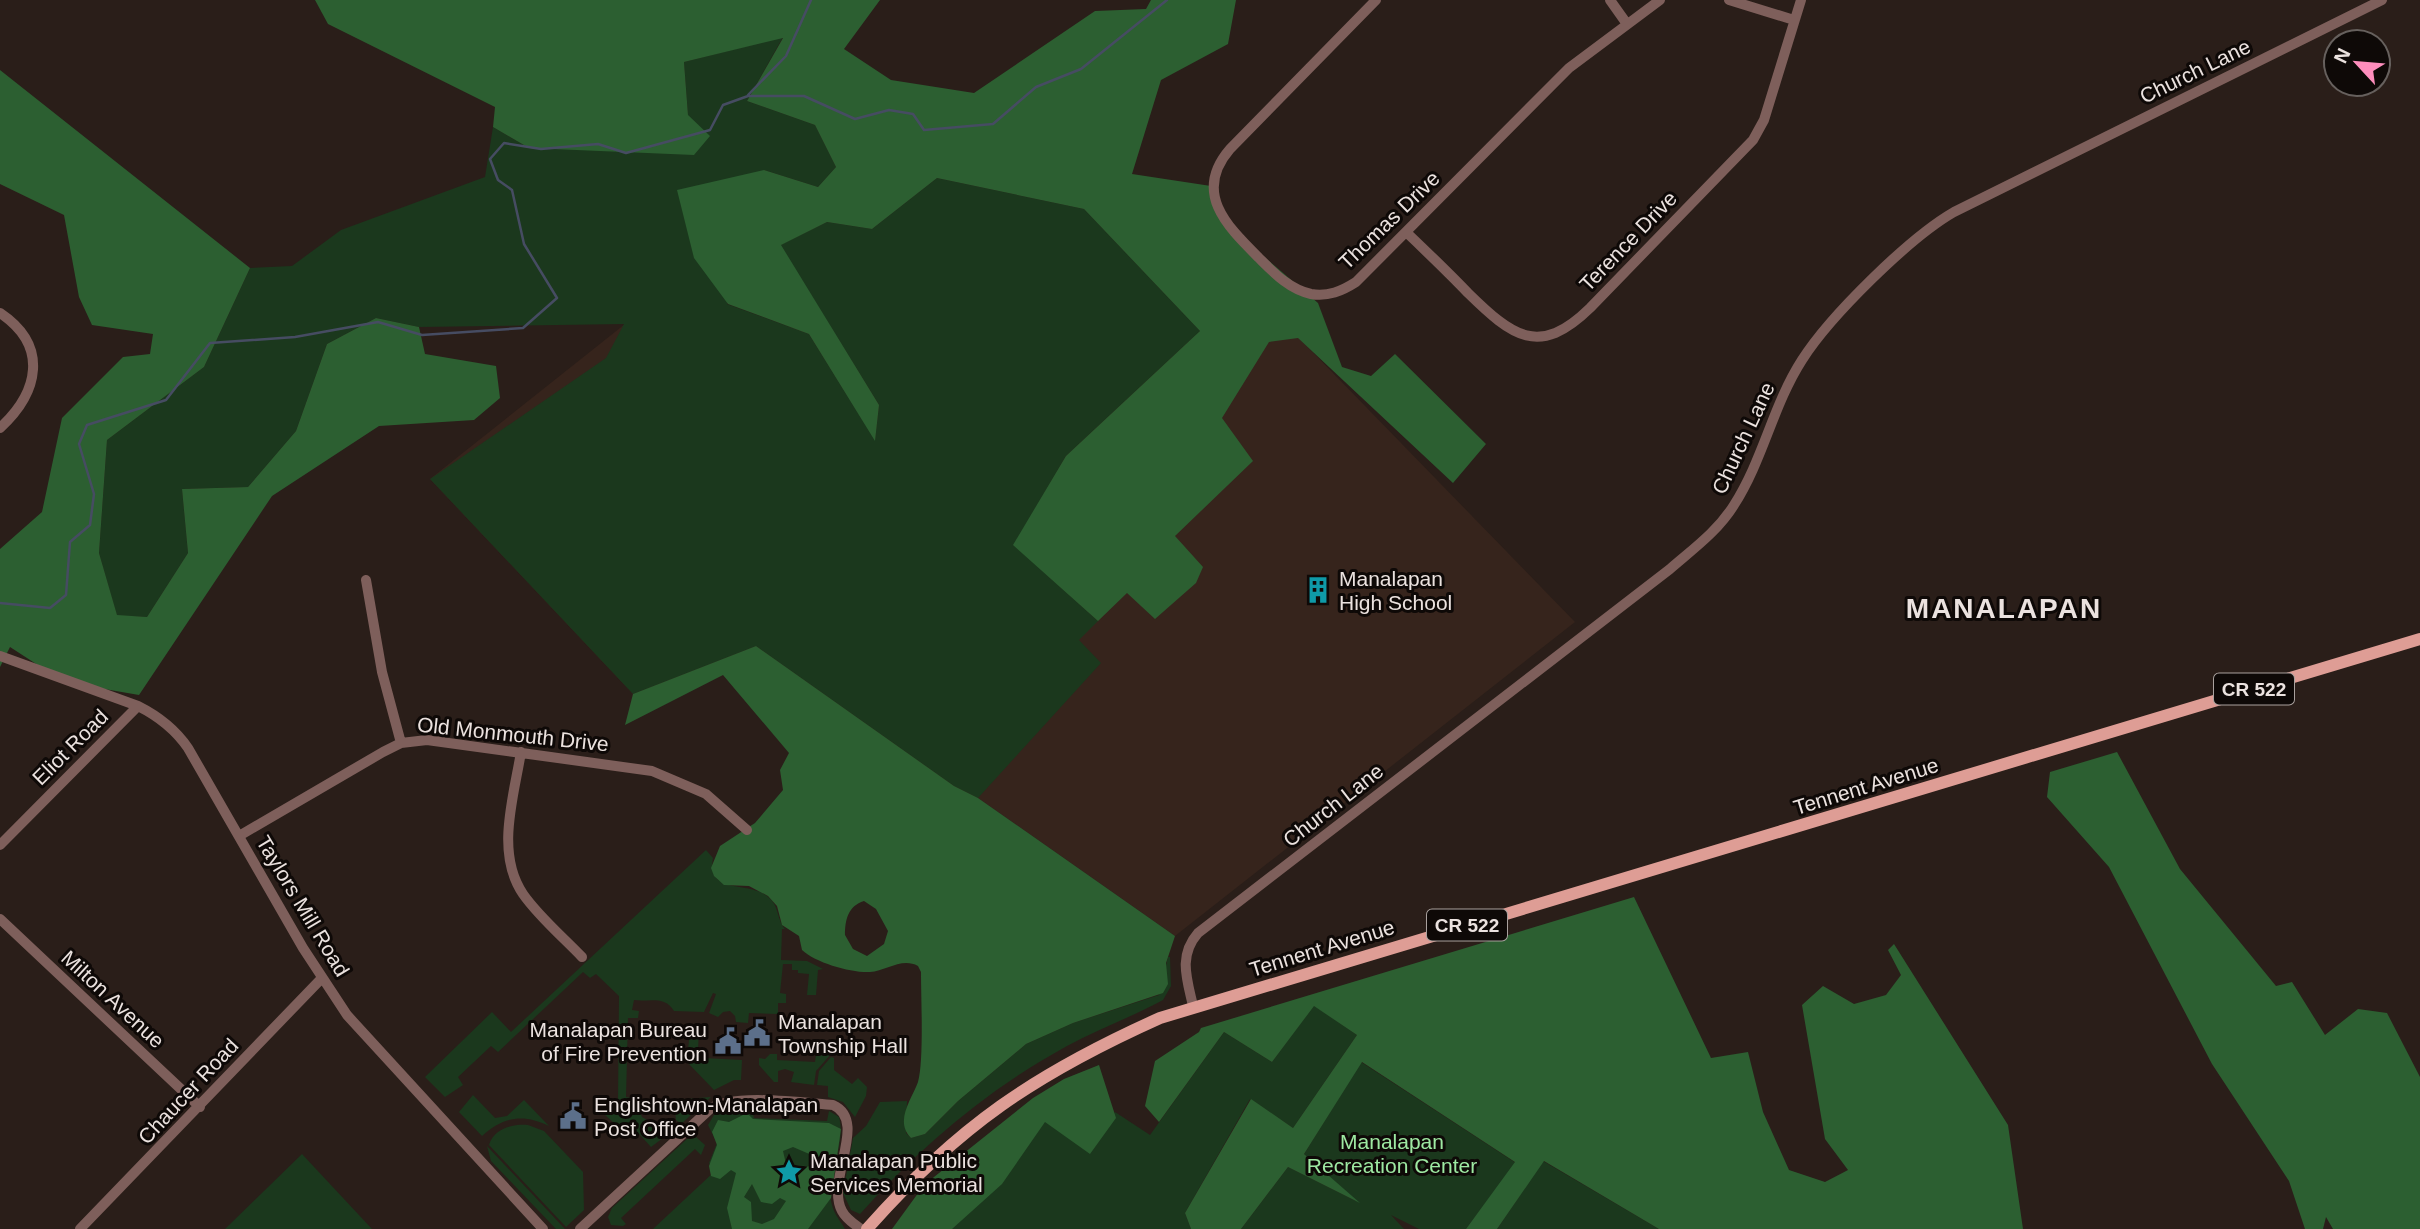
<svg xmlns="http://www.w3.org/2000/svg" width="2420" height="1229" font-family="Arial,sans-serif">
	<style>
		.built { fill: #36241c }
		.green { fill: #1b381d }
		.forest { fill: #2c5f31; fill-rule: evenodd }
		.lines { fill: none; stroke-linecap: round; stroke-linejoin: round }
		.stream { stroke: #464c62; stroke-width: 2.5 }
		.minor { stroke: #7e5f5b; stroke-width: 10 }
		.major { stroke: #de9d95; stroke-width: 12 }
		.labels { text-anchor: middle; dominant-baseline: central; stroke-width: 6; stroke-linejoin: round; paint-order: stroke }
		.shield { fill: #0e0907; stroke: #a9a19e; stroke-width: 2 }
		.shield-label { font-size: 19px; font-weight: bold; fill: #ebe2df }
		.street-label { font-size: 21px; fill: #ebe2df; stroke: #0e0907 }
		.poi-label { font-size: 21px; fill: #ebe2df; stroke: #0e0907; text-anchor: start }
		.park-label { font-size: 21px; fill: #9ee9a2; stroke: #0e0907 }
		.district-label { font-size: 28px; font-weight: bold; letter-spacing: 2px; fill: #ebe2df; stroke: #0e0907 }
	</style>
	<rect width="100%" height="100%" fill="#2a1e19"/>
	<path class="built" d="M625,324L1298,337L1575,622L1175,936L978,798L954,786L756,646L633,694L430,479Z"/>
	<path class="green" d="M783,37L747,101L815,125L836,167L818,187L764,170L727,304L809,334L875,440L879,405L780,245L827,222L872,229L937,178L1084,209L1200,331L1066,456L1014,545L1098,621L1079,640L1101,663L978,798L954,786L756,646L633,694L430,479L606,358L624,324L419,327L376,318L327,344L296,431L248,487L182,489L188,553L147,617L117,616L99,553L107,440L204,367L250,268L292,266L341,230L485,177L493,127L529,148L688,115L684,62Z
		M706,850L713,858C706,895 748,881 767,896C780,906 776,918 785,929H782L781,960L807,961L823,969L818,970L816,995H807L809,974L798,973V970H792V964H783L780,993L786,994V1003H778V1014L749,1013L748,1023L736,1022L735,1016L730,1011L723,1012L718,1017L709,1013L716,994L713,993L704,1012L674,1011C665,995 649,1002 634,1000L632,1010L639,1011L638,1018H628L626,1097L635,1099L642,1117L663,1129V1138L651,1147L630,1124L623,1131L605,1115L618,1102L619,996L596,974L590,978L583,972L498,1052L491,1046L458,1077L463,1085L445,1097L425,1077L492,1012L511,1032Z
		M1168,957H1170L1171,986L1163,1000C1132,1017 1098,1029 1067,1046C987,1090 921,1146 860,1214L851,1210L843,1193L853,1138L866,1126L880,1102L907,1101L906,1133L911,1138L925,1134L958,1101L1026,1044L1073,1023L1159,995Z
		M1314,1005L1357,1035L1293,1128L1250,1099L1185,1213L1191,1229H947L1042,1118L1104,1127L1115,1112L1150,1135L1224,1032L1272,1062Z
		M690,1028L699,1030L698,1050H704V1058L742,1060L741,1080H734L714,1090L687,1062Z
		M821,1045L830,1048L831,1054L816,1071L814,1085L791,1082L794,1072L785,1069L778,1071V1082H774L759,1065V1058L765,1059L770,1054H777V1060L815,1062L816,1055L821,1056Z
		M831,1057L834,1058V1070L852,1084L858,1078L867,1087L866,1096L855,1117L843,1102L828,1097V1086L817,1085L819,1071Z
		M1361,1062L1516,1163L1466,1229H1419L1391,1215L1404,1229H1241L1288,1167L1356,1201L1304,1154Z
		M473,1095L495,1118L507,1116L524,1100L549,1126C523,1113 503,1117 482,1136L459,1112Z
		M711,1097L681,1124L676,1120L674,1100Z
		M730,1109H752L754,1118L827,1121L829,1111L839,1117C847,1145 824,1177 832,1205C834,1214 841,1222 845,1229H653L715,1171L709,1163L717,1143L708,1125L714,1115Z
		M528,1125L544,1131L583,1172L584,1210L566,1227L489,1145C494,1128 512,1124 528,1125Z
		M696,1137L705,1145L701,1155L695,1149L621,1218L626,1224L623,1226L611,1225L608,1217L612,1208L687,1139Z
		M487,1146L565,1229H556L491,1161Z
		M302,1154L372,1229H225Z
		M1543,1161L1659,1229H1497Z"/>
	<path class="forest" d="M315,0H880L844,49L891,80L974,93L1095,11L1146,9L1151,0H1236L1228,44L1161,80L1132,174L1211,186L1227,225L1318,303L1342,367L1371,376L1395,354L1486,444L1453,483L1298,338L1269,342L1222,418L1253,461L1175,536L1203,567L1196,583L1155,619L1127,593L1098,621L1013,545L1066,456L1200,331L1084,209L937,178L872,229L827,222L781,245L879,405L875,441L809,334L728,304L694,258L677,190L764,170L818,187L836,167L815,125L747,101L783,38L684,62L688,115L710,136L694,155L529,148L493,127L495,107L328,24Z
		M0,70L250,268L204,367L107,440L99,553L117,615L147,617L188,553L182,489L248,487L296,431L327,344L376,318L419,327L425,354L496,366L500,398L474,420L379,426L272,496L139,695L64,682L10,647L0,667V549L42,512L62,418L123,357L150,354L153,334L92,325L79,297L64,215L0,184Z
		M756,646L954,786L978,798L1175,936L1166,963L1168,984L1163,993L1073,1023L1026,1044L958,1101L925,1134L911,1138C894,1121 912,1099 918,1082C924,1061 921,997 921,972L918,966C902,957 886,971 870,972C851,973 816,963 802,950L799,936L782,925L777,906L768,896L749,886L724,885L714,876L711,868L720,846L755,823L783,790L780,770L789,753L723,675L625,725L633,694ZM864,901L876,909L888,931L884,944L867,956L853,949L845,935C845,920 848,906 864,901Z
		M2117,752L2180,869L2276,986L2292,982L2325,1035L2358,1009L2387,1013L2420,1077V1229H2333L2326,1217L2323,1229H2305L2289,1181L2212,1064L2109,867L2047,797L2050,772Z
		M1634,897L1711,1058L1748,1052L1763,1112L1789,1170L1825,1182L1848,1170L1825,1139L1802,1005L1823,986L1854,1004L1886,995L1901,975L1888,950L1894,944L2008,1125L2023,1229H1659L1544,1161L1497,1229H1466L1515,1162L1362,1062L1304,1154L1360,1203L1288,1167L1241,1229H1191L1185,1213L1251,1099L1293,1128L1357,1035L1314,1006L1272,1062L1224,1032L1159,1122L1145,1106L1155,1061L1199,1032L1201,1028Z
		M1099,1065L1116,1118L1090,1154L1045,1122L1002,1184L952,1229H892L924,1185L1033,1098L1064,1079Z
		M747,1113L753,1119L829,1123L841,1129L831,1198L808,1229H732L727,1208L736,1173L731,1170L720,1179L711,1176L709,1166L717,1145L712,1132L718,1120L729,1122ZM793,1147L814,1156V1167L786,1164L783,1151ZM752,1184L761,1202L772,1204L780,1198L786,1201L774,1219L762,1224L752,1221L751,1202L744,1197Z"/>
	<g class="lines">
		<path class="stream" d="M748,95L786,56L811,0
			M0,603L50,608L66,595L70,542L90,525L94,494L79,444L87,425L166,400L210,343L295,337L378,322L422,335L523,328L557,298L524,244L512,190L498,180L490,159L504,143L541,149L598,144L626,153L710,130L723,105L748,96H804L855,119L889,110L913,114L924,130L993,124L1036,87L1081,69L1167,0"/>
		<path class="minor" d="M1376,0L1230,149C1192,193 1228,227 1259,258C1274,273 1289,289 1311,294C1328,297 1342,291 1356,282L1569,68L1660,0
			M1610,0L1627,24
			M1729,0L1794,20
			M1406,232C1427,252 1448,272 1468,293C1512,336 1539,358 1590,308L1753,140L1764,120L1801,0
			M0,313C49,346 39,392 0,428
			M366,580L382,672L401,743
			M0,656L138,706C158,716 175,729 188,748L303,948L347,1015L543,1229
			M521,752C514,796 495,853 523,894C539,917 563,937 582,957
			M239,836L383,752L401,743L427,740L652,771L706,794L747,830
			M0,845L138,706
			M0,919L200,1107
			M1193,1006C1187,979 1178,956 1198,933L1670,569C1693,549 1718,531 1734,505C1763,460 1773,405 1802,360C1830,316 1909,238 1954,212L2382,0
			M80,1229L322,978
			M580,1229L710,1109C732,1093 804,1103 833,1105C869,1121 825,1180 842,1211C846,1219 854,1224 861,1229"/>
		<path class="major" d="M867,1229C958,1126 1035,1074 1160,1018L2420,639"/>
	</g>
	<defs>
		<symbol id="building-bare" viewBox="-9 -9 18 18"><path d="M-4-6H4V6H1V3H-1V6H-4ZM-2.5-4.3h1.7v1.8h-1.7ZM.8-4.3h1.7v1.8H.8ZM-2.5-1h1.7V.8h-1.7ZM.8-1h1.7V.8H.8Z" fill="#0f9aa8" stroke="#0e0907" stroke-width="2.5" paint-order="stroke"/></symbol>
		<symbol id="civic-bare" viewBox="-9 -9 18 18"><path d="M-.6-6.5H3V-4.5H.6V-3L4-1V1h2V6H-6V1h2V-1L-.6-3ZM-1.2 2.5V6h2.4V2.5Z" fill="#5c6f8a" stroke="#0e0907" stroke-width="2.5" paint-order="stroke"/></symbol>
		<symbol id="sight-bare" viewBox="-9 -9 18 18"><path d="M0-6L1.8-2.2L6-1.7L2.9 1.2L3.7 5.4L0 3.3L-3.7 5.4L-2.9 1.2L-6-1.7L-1.8-2.2Z" fill="#0f9aa8" stroke="#0e0907" stroke-width="2.5" paint-order="stroke"/></symbol>
	</defs>
	<g fill-rule="evenodd">
		<use href="#building-bare" x="1299" y="571" width="38" height="38"/>
		<use href="#civic-bare" x="738" y="1014" width="38" height="38"/>
		<use href="#civic-bare" x="709" y="1022" width="38" height="38"/>
		<use href="#civic-bare" x="554" y="1097" width="38" height="38"/>
		<use href="#sight-bare" x="770" y="1153" width="38" height="38"/>
	</g>
	<g class="labels">
		<g class="shield">
			<rect x="2214" y="673.5" width="80" height="31" rx="5"/>
			<rect x="1427" y="909.5" width="80" height="31" rx="5"/>
		</g>
		<g class="shield-label">
			<text x="2254" y="689">CR 522</text>
			<text x="1467" y="925">CR 522</text>
		</g>
		<g class="street-label">
			<text transform="translate(2195 71) rotate(-26)">Church Lane</text>
			<text transform="translate(1389 220) rotate(-44)">Thomas Drive</text>
			<text transform="translate(1628 241) rotate(-46)">Terence Drive</text>
			<text transform="translate(1743 438) rotate(-65)">Church Lane</text>
			<text transform="translate(513 734) rotate(6)">Old Monmouth Drive</text>
			<text transform="translate(70 747) rotate(-45)">Eliot Road</text>
			<text transform="translate(1866 786) rotate(-17)">Tennent Avenue</text>
			<text transform="translate(1333 805) rotate(-38)">Church Lane</text>
			<text transform="translate(303 906) rotate(59)">Taylors Mill Road</text>
			<text transform="translate(1322 948) rotate(-17)">Tennent Avenue</text>
			<text transform="translate(113 999) rotate(43)">Milton Avenue</text>
			<text transform="translate(188 1091) rotate(-47)">Chaucer Road</text>
		</g>
		<g class="poi-label">
			<text x="1339" y="578">Manalapan<tspan x="1339" dy="24">High School</tspan></text>
			<text x="778" y="1021">Manalapan<tspan x="778" dy="24">Township Hall</tspan></text>
			<text x="707" y="1029" text-anchor="end">Manalapan Bureau<tspan x="707" dy="24">of Fire Prevention</tspan></text>
			<text x="594" y="1104">Englishtown-Manalapan<tspan x="594" dy="24">Post Office</tspan></text>
			<text x="810" y="1160">Manalapan Public<tspan x="810" dy="24">Services Memorial</tspan></text>
		</g>
		<g class="park-label">
			<text x="1392" y="1141">Manalapan<tspan x="1392" dy="24">Recreation Center</tspan></text>
		</g>
		<g class="district-label">
			<text x="2004" y="608">MANALAPAN</text>
		</g>
	</g>
	<g transform="translate(2357 63) rotate(296)"><circle r="33" fill="#0e0907" stroke="#66605d" stroke-width="2"/>
	<path d="M0-5L12 26L0 18L-12 26Z" fill="#fe8ebd"/>
	<text y="-10" font-size="19" font-weight="bold" text-anchor="middle" fill="#ebe2df">N</text>
	</g>
</svg>
